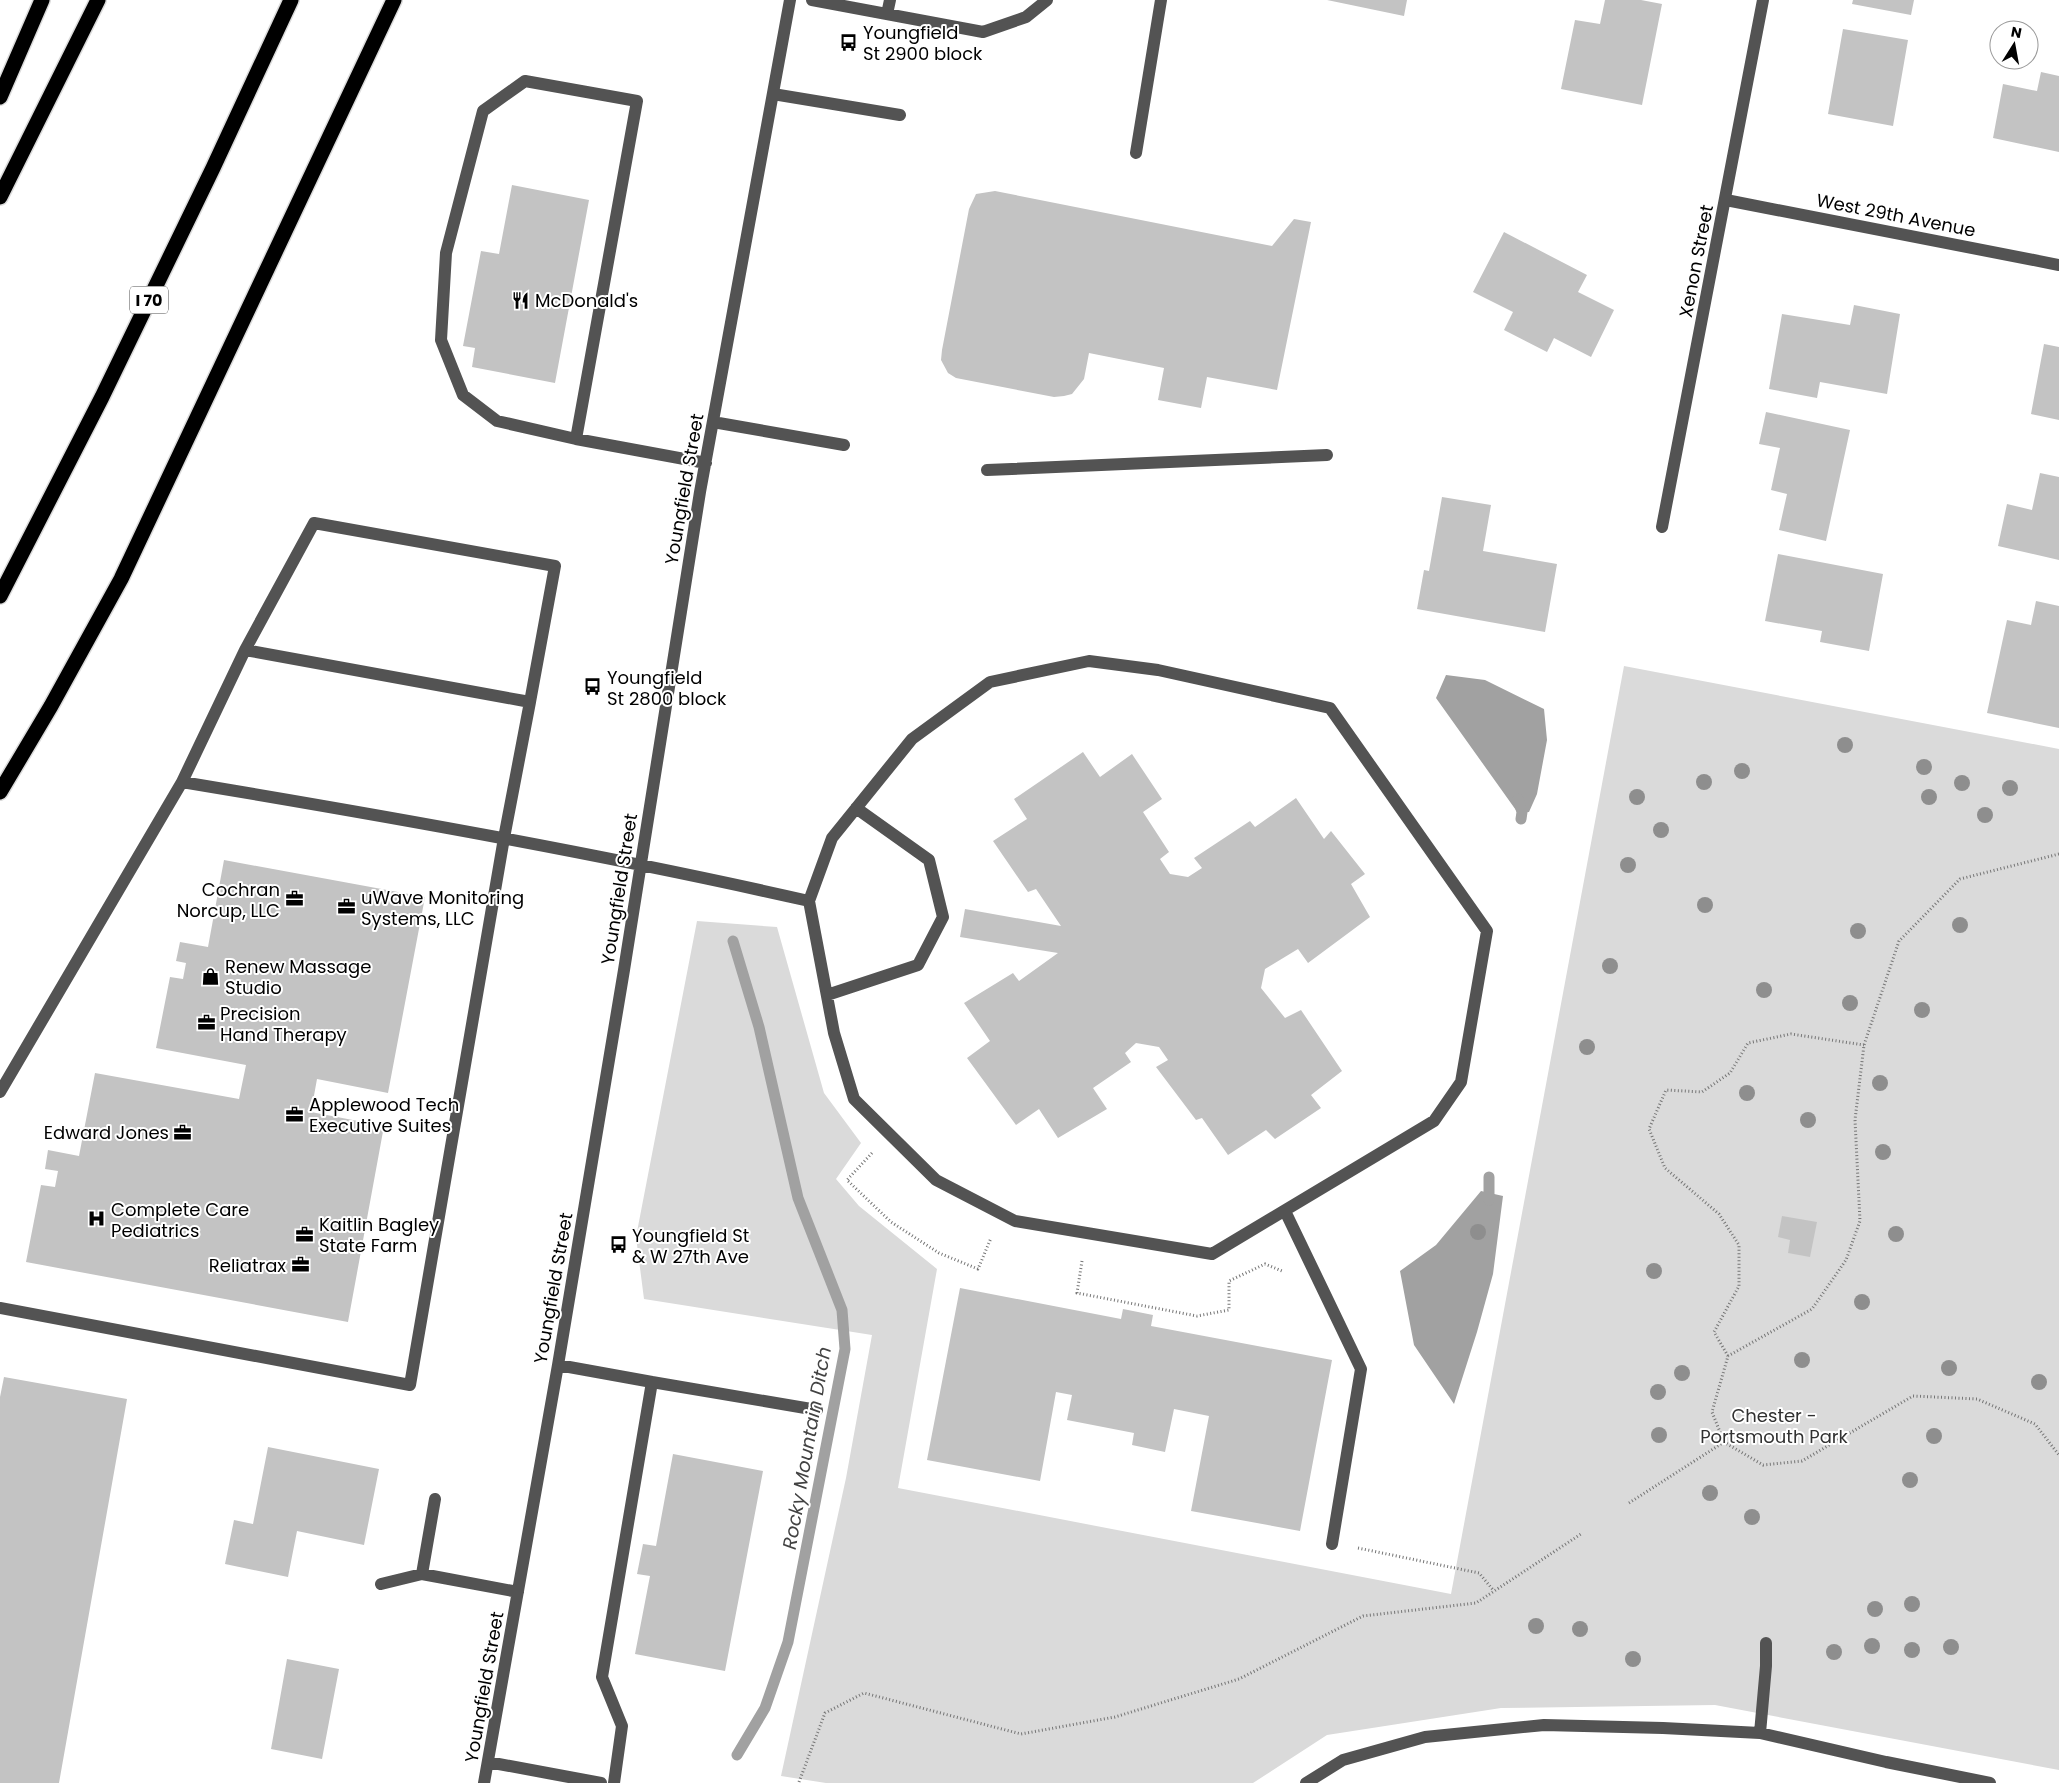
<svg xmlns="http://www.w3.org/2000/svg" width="2059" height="1783" font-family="Poppins,sans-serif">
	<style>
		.green { fill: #dadada }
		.water { fill: #a1a1a1 }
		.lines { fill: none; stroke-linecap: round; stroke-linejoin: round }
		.stream { stroke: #a1a1a1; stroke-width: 11 }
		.building { fill: #c3c3c3 }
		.highway-casing { stroke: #dbdbdb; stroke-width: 18 }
		.path { stroke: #757575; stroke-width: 3; stroke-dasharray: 1 2.5; stroke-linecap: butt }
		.minor { stroke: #535353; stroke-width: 12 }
		.highway { stroke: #000; stroke-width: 15 }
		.tree { fill: #8e8e8e }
		.labels { text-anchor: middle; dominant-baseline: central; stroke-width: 4; stroke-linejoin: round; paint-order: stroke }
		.shield { fill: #fff; stroke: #4c4c4c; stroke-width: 1 }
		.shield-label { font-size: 16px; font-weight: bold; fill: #000 }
		.poi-label { font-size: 18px; fill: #000; stroke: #fff; text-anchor: start }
		.street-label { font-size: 18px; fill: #000; stroke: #fff }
		.park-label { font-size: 18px; fill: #313131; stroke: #fff }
		.water-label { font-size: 19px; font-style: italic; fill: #424242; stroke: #fff }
	</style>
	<rect width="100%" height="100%" fill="#fff"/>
	<path class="green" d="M1624,666L2059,749V1770L1715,1705L1501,1708L1327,1735L1253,1783H826L781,1776L846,1478L872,1335L644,1299L636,1237L697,921L777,927L824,1093L861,1143L836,1179L859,1206L937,1269L898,1488L1451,1594Z"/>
	<path class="water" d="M1446,675L1485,680L1544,709L1547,740L1537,794L1529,812L1518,813L1436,698Z
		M1481,1191L1503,1196L1493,1274L1477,1332L1454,1404L1414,1345L1400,1271L1436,1245Z"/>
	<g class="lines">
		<path class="stream" d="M1518,799L1522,812L1521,819
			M733,941L759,1027L798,1198L842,1310L845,1349L788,1642L765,1708L737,1755
			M1489,1200V1177"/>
	</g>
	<path class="building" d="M1327,0H1407L1404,16Z
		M1605,0H1641L1662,4L1642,105L1561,89L1575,20L1600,24Z
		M1853,0H1914L1911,15L1852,4Z
		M1843,29L1908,40L1893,126L1828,114Z
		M2041,72L2059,76V152L1993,138L2003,84L2037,91Z
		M512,185L589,200L555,383L472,367L475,348L463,346L481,251L499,254Z
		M995,191L1272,246L1294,219L1311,222L1277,390L1207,377L1201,408L1158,400L1164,368L1089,353L1084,379L1072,394L1064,396L1054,397L956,378L948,373L941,360L942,350L969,209L976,194Z
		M1504,232L1587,275L1578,292L1614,310L1591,357L1554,338L1547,352L1504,330L1513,312L1473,292Z
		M1854,305L1900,314L1887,394L1820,382L1817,398L1769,389L1782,314L1850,325Z
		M2044,344L2059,347V420L2031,414Z
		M1766,412L1850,430L1826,541L1779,530L1787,494L1771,490L1780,448L1759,444Z
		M2040,473L2059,477V560L1998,546L2007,504L2032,510Z
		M1442,497L1491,505L1483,551L1557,564L1545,632L1417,609L1424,570L1429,571Z
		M1778,554L1883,574L1869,651L1820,642L1822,631L1765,621Z
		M2036,601L2059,606V728L1987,713L2007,620L2031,625Z
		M1083,752L1100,777L1132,754L1162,799L1143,812L1169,852L1160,859L1170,874L1188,877L1202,868L1194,858L1250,821L1255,827L1296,798L1324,839L1331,831L1365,874L1351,884L1370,917L1308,963L1298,949L1265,969L1261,988L1285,1018L1301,1010L1342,1071L1311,1095L1321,1108L1275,1139L1266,1130L1228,1155L1202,1118L1196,1120L1156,1067L1168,1060L1159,1047L1136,1043L1125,1053L1131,1062L1093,1088L1107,1109L1058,1138L1039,1109L1016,1125L967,1058L990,1041L964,1003L1013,973L1019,981L1058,953L960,937L965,909L1061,926L1036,889L1028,892L993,841L1027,819L1014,799Z
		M224,860L425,897L388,1093L317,1079L311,1112L384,1126L348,1322L26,1262L41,1185L55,1187L58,1171L45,1169L48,1150L79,1156L95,1073L239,1099L246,1065L156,1048L170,977L183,979L186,963L176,961L180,942L208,947Z
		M1782,1216L1817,1222L1810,1257L1788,1253L1790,1240L1778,1237Z
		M960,1288L1121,1319L1123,1309L1153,1315L1151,1326L1332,1360L1300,1531L1191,1511L1209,1416L1174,1409L1165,1452L1132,1445L1134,1433L1067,1420L1072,1395L1056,1392L1040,1481L927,1460Z
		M4,1377L127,1399L59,1783H0V1397Z
		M268,1447L379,1469L364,1545L297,1531L288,1577L225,1564L234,1520L253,1524Z
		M673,1454L763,1471L725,1671L635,1654L650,1576L637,1574L643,1544L656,1546Z
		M287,1659L339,1669L322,1759L271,1749Z"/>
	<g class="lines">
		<defs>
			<path id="highway" d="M0,97L42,0
				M0,197L98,0
				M0,596L102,397L213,168L291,0
				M0,792L51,706L121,579L394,0"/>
		</defs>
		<use href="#highway" class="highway-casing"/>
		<path class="path" d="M2059,854L1960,879L1899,941L1864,1045L1855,1120L1860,1221L1846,1260L1812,1309L1728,1356L1712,1412L1724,1442L1763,1465L1802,1461L1913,1396L1977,1399L2035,1424L2059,1455
			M872,1153L847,1180L891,1222L939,1253L978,1269L991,1238
			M1082,1261L1077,1293L1197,1316L1229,1310V1281L1265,1264L1282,1271
			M1728,1356L1714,1332L1739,1286V1245L1719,1214L1665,1168L1649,1129L1666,1090L1702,1092L1730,1073L1748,1043L1791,1034L1864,1045
			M1629,1503L1724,1442
			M1358,1548L1479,1573L1494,1591
			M799,1782L825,1713L864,1693L1021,1734L1115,1717L1239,1679L1363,1616L1476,1603L1581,1534"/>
		<path class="minor" d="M812,0L983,32L1026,17L1047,0
			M887,14L890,0
			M773,94L900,115
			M1136,153L1161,0
			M1726,200L2059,265
			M713,422L844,445
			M576,439L637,101L525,81L483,111L446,253L441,340L463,395L497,421L576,439L706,463
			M987,470L1327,455
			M1662,527L1763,0
			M245,650L314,523L555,566L530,702
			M827,995L918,965L943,917L929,860L856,808
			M0,1092L182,782C392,817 601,854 809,901L834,1033L854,1099L936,1180L1015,1221L1212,1254L1434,1121L1461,1082L1487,931L1330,708L1158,670L1089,661L990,682L912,739L832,838L809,901
			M1285,1211L1361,1369L1332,1544
			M0,1308L410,1385L504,838L530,702L245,650L182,782
			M558,1365L652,1382L602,1677L622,1726L614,1783
			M652,1382L817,1410
			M422,1574L518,1592
			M381,1584L422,1574L435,1499
			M1760,1733L1766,1666V1643
			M488,1762L601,1783
			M484,1783L558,1365L624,970L700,492L790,0
			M1306,1783L1343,1760L1425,1737L1544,1725L1663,1728L1760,1733L1886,1762L1990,1783"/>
		<use href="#highway" class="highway"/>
	</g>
	<g class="tree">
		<circle cx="1845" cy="745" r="8"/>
		<circle cx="1924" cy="767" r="8"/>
		<circle cx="1742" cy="771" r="8"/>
		<circle cx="1704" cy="782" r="8"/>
		<circle cx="1962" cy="783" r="8"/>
		<circle cx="2010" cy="788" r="8"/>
		<circle cx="1637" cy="797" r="8"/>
		<circle cx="1929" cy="797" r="8"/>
		<circle cx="1985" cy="815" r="8"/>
		<circle cx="1661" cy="830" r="8"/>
		<circle cx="1628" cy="865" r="8"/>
		<circle cx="1705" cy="905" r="8"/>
		<circle cx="1960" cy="925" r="8"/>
		<circle cx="1858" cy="931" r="8"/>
		<circle cx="1610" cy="966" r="8"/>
		<circle cx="1764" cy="990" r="8"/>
		<circle cx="1850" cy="1003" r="8"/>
		<circle cx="1922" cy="1010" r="8"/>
		<circle cx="1587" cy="1047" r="8"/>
		<circle cx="1880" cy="1083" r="8"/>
		<circle cx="1747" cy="1093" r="8"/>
		<circle cx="1808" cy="1120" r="8"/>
		<circle cx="1883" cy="1152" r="8"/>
		<circle cx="1478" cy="1232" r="8"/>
		<circle cx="1896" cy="1234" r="8"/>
		<circle cx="1654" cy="1271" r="8"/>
		<circle cx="1862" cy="1302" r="8"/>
		<circle cx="1802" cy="1360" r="8"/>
		<circle cx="1949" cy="1368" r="8"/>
		<circle cx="1682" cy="1373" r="8"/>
		<circle cx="2039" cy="1382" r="8"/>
		<circle cx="1658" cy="1392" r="8"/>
		<circle cx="1659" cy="1435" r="8"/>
		<circle cx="1934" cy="1436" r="8"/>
		<circle cx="1910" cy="1480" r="8"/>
		<circle cx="1710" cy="1493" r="8"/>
		<circle cx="1752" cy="1517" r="8"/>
		<circle cx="1912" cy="1604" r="8"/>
		<circle cx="1875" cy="1609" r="8"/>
		<circle cx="1536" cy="1626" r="8"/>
		<circle cx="1580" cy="1629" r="8"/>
		<circle cx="1872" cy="1646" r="8"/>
		<circle cx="1951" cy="1647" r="8"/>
		<circle cx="1912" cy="1650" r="8"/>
		<circle cx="1834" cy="1652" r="8"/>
		<circle cx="1633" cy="1659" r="8"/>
	</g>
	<defs>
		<symbol id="bus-bare" viewBox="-9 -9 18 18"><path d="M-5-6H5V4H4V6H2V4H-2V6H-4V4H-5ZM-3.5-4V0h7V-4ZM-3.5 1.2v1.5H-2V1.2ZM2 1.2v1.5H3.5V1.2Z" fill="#000" stroke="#fff" stroke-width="2.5" paint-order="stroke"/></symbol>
		<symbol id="restaurant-bare" viewBox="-9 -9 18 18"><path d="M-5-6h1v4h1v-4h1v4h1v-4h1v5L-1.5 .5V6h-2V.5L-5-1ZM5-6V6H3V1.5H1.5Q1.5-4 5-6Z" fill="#000" stroke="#fff" stroke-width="2.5" paint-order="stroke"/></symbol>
		<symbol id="office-bare" viewBox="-9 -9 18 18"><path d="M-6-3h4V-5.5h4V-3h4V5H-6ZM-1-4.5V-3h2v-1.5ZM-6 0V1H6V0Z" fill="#000" stroke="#fff" stroke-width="2.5" paint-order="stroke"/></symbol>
		<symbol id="shop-bare" viewBox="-9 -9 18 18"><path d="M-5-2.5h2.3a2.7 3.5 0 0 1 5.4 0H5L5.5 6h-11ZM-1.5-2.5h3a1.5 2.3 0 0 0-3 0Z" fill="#000" stroke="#fff" stroke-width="2.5" paint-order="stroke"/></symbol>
		<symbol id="hospital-bare" viewBox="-9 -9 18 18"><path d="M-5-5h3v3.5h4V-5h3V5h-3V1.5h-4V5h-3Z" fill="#000" stroke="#fff" stroke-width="2.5" paint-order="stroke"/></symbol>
	</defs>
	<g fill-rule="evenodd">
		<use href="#bus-bare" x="836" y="30" width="25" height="25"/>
		<use href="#restaurant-bare" x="508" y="288" width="25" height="25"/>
		<use href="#bus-bare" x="580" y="674" width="25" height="25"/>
		<use href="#office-bare" x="282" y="886" width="25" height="25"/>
		<use href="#office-bare" x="334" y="894" width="25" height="25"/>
		<use href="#shop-bare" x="198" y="964" width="25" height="25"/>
		<use href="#office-bare" x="194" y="1010" width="25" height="25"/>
		<use href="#office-bare" x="282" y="1102" width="25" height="25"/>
		<use href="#office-bare" x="170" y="1120" width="25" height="25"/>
		<use href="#hospital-bare" x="84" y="1206" width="25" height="25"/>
		<use href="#office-bare" x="292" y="1222" width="25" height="25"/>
		<use href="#bus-bare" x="606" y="1232" width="25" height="25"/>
		<use href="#office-bare" x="288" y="1252" width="25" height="25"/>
	</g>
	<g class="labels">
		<rect class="shield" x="130" y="286.5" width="38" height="27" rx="4"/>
		<g class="shield-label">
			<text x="149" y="300">I 70</text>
		</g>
		<g class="poi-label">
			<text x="863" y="32">Youngfield<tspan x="863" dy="21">St 2900 block</tspan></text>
			<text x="535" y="300">McDonald's</text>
			<text x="607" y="677">Youngfield<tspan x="607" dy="21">St 2800 block</tspan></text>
			<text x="280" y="889" text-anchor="end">Cochran<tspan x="280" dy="21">Norcup, LLC</tspan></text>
			<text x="361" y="897">uWave Monitoring<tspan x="361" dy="21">Systems, LLC</tspan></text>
			<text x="225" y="966">Renew Massage<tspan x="225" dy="21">Studio</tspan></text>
			<text x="220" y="1013">Precision<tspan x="220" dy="21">Hand Therapy</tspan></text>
			<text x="309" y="1104">Applewood Tech<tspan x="309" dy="21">Executive Suites</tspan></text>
			<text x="169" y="1132" text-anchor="end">Edward Jones</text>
			<text x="111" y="1209">Complete Care<tspan x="111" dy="21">Pediatrics</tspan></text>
			<text x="319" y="1224">Kaitlin Bagley<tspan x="319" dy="21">State Farm</tspan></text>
			<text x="632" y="1235">Youngfield St<tspan x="632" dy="21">&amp; W 27th Ave</tspan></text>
			<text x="286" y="1265" text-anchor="end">Reliatrax</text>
		</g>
		<g class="street-label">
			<text transform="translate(1896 215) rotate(11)">West 29th Avenue</text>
			<text transform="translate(1696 261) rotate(-79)">Xenon Street</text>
			<text transform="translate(684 489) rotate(-80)">Youngfield Street</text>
			<text transform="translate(619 889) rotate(-81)">Youngfield Street</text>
			<text transform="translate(553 1288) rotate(-80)">Youngfield Street</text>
			<text transform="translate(484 1687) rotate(-80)">Youngfield Street</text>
		</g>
		<g class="park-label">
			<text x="1774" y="1415">Chester -<tspan x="1774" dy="21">Portsmouth Park</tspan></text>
		</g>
		<g class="water-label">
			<text transform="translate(807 1448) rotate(-80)">Rocky Mountain Ditch</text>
		</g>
	</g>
	<g transform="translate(2014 45) rotate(11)"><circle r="24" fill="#ffffff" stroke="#999999"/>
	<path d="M0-4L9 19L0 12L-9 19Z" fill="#000000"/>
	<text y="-8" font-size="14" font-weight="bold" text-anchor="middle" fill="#000000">N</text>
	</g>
</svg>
